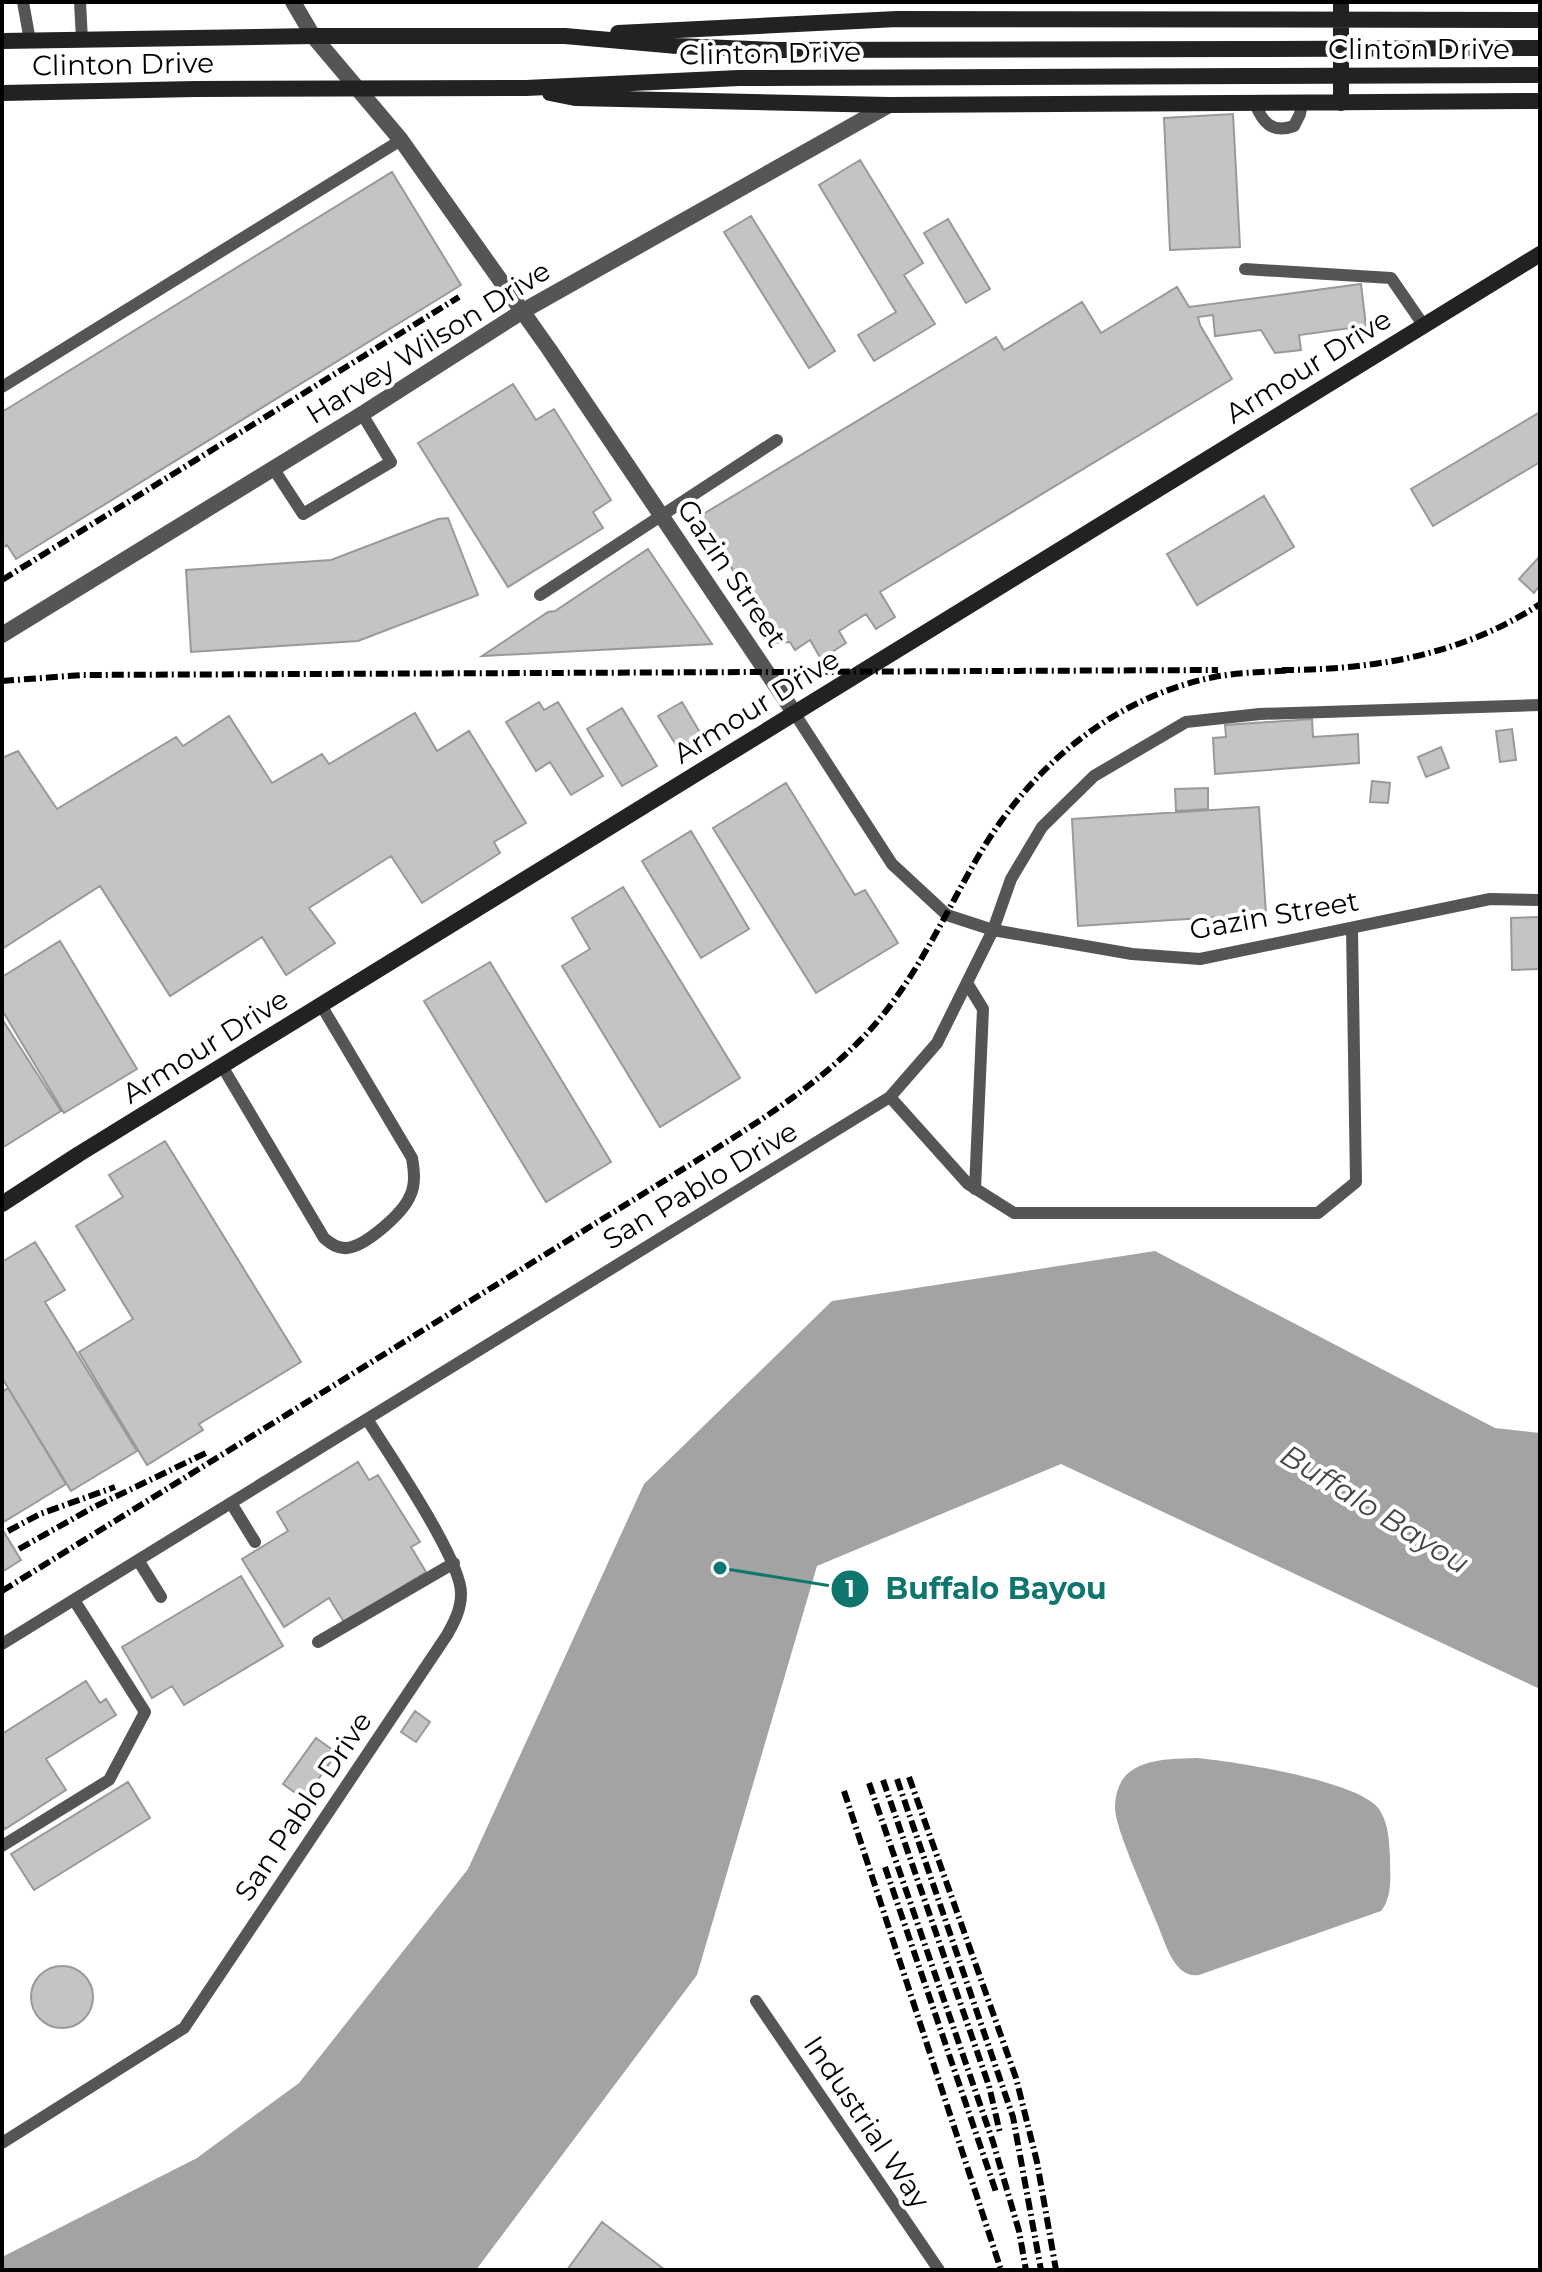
<svg xmlns="http://www.w3.org/2000/svg" width="1542" height="2272" font-family="Montserrat,sans-serif">
	<style>
		.water { fill: #a3a3a3 }
		.building { fill: #c4c4c4; stroke: #999; stroke-width: 2 }
		.lines { fill: none; stroke-linecap: round; stroke-linejoin: round }
		.lane { stroke: #555; stroke-width: 12 }
		.street { stroke: #555; stroke-width: 16 }
		.secondary { stroke: #222; stroke-width: 16 }
		.rail { stroke: #000; stroke-width: 6; stroke-dasharray: 12 4 2 4; stroke-linecap: butt }
		.secondary-bridge { stroke: #222; stroke-width: 16 }
		.labels { text-anchor: middle; dominant-baseline: central; stroke-width: 8; stroke-linejoin: round; paint-order: stroke }
		.street-label { font-size: 28px; fill: #000; stroke: #fff }
		.water-label { font-size: 30px; font-style: italic; fill: #444; stroke: #fff }
		.leader { fill: none; stroke: #0f766e; stroke-width: 3 }
		.callout-dot { fill: #0f766e; stroke: #fff; stroke-width: 3 }
		.mark-label { font-size: 24px; text-anchor: middle; font-weight: bold; fill: #fff }
		.callout-label { font-size: 30px; text-anchor: middle; font-weight: bold; fill: #0f766e; stroke: #fff; stroke-width: 8; stroke-linejoin: round; paint-order: stroke }
	</style>
	<rect width="100%" height="100%" fill="#fff"/>
	<path class="water" d="M1155,1251L1495,1428L1540,1433V1689L1061,1464L817,1566L697,1975L476,2270H2V2257L197,2158L299,2083L468,1869L644,1484L832,1301Z
		M1196,1758C1233,1761 1359,1781 1379,1809C1389,1824 1389,1841 1390,1857C1390,1875 1393,1896 1381,1911L1199,1975C1174,1979 1165,1942 1157,1923C1148,1900 1115,1828 1115,1808C1115,1795 1119,1779 1131,1771C1149,1758 1175,1759 1196,1758Z"/>
	<path class="building" d="M1233,114L1240,247L1170,250L1164,118Z
		M860,160L923,263L904,275L935,324L874,361L858,335L896,312L819,185Z
		M392,172L461,285L16,559L7,545L2,548V412Z
		M751,216L835,351L809,368L724,232Z
		M948,219L990,289L966,303L924,233Z
		M1361,284L1366,326L1299,335L1301,350L1275,353L1261,330L1215,336L1213,315L1198,317L1200,325L1232,379L880,592L895,617L876,629L866,614L839,631L846,643L821,659L810,640L795,650L790,642L777,643L700,516L996,337L1004,350L1082,302L1101,333L1177,287L1189,307Z
		M513,384L536,420L554,409L611,500L593,512L603,528L508,587L418,443Z
		M1540,412V462L1433,526L1411,489Z
		M1264,496L1294,547L1197,605L1167,554Z
		M448,518L478,595L358,641L191,652L186,570L331,560L438,519Z
		M648,549L712,644L482,656L548,612L555,611Z
		M1540,556V585L1534,593L1519,579Z
		M539,702L544,710L558,702L603,776L571,795L550,762L536,771L506,722Z
		M682,702L702,736L679,750L658,716Z
		M622,708L657,766L622,786L587,729Z
		M415,713L437,751L469,731L526,823L494,842L500,853L422,903L391,856L309,908L335,943L286,975L262,937L170,996L100,886L2,949V758L18,751L57,809L176,737L183,746L229,716L272,783L322,754L329,764Z
		M1312,719L1313,737L1358,734L1359,763L1215,774L1213,738L1226,737L1225,725Z
		M1512,729L1516,760L1500,762L1496,731Z
		M1441,747L1449,768L1426,777L1418,757Z
		M1372,781L1390,783L1388,803L1370,802Z
		M786,783L855,895L865,890L898,943L816,993L713,828Z
		M1208,788V809L1176,811L1175,789Z
		M1259,807L1266,914L1078,926L1072,819Z
		M691,831L749,929L701,958L642,861Z
		M623,887L740,1078L660,1127L562,966L590,949L572,918Z
		M1540,917V969L1512,970L1511,918Z
		M60,941L137,1069L64,1113L2,1010V977Z
		M490,962L611,1162L546,1202L424,1001Z
		M2,1019L61,1111L2,1148Z
		M165,1141L301,1362L199,1424L203,1430L147,1465L79,1352L133,1319L76,1226L123,1197L109,1175Z
		M35,1242L65,1290L45,1302L137,1451L71,1491L2,1378V1262Z
		M8,1388L66,1484L2,1523V1392Z
		M358,1462L369,1480L378,1475L420,1542L411,1547L426,1572L344,1622L329,1598L284,1627L242,1559L288,1531L277,1512Z
		M2,1529L21,1560L2,1572Z
		M241,1576L283,1646L184,1705L172,1686L152,1698L122,1647Z
		M86,1681L100,1703L106,1699L116,1715L46,1759L66,1790L5,1829L2,1824V1734Z
		M415,1711L430,1722L416,1742L401,1732Z
		M316,1738L337,1753L304,1799L283,1784Z
		M128,1782L150,1818L34,1890L11,1854Z
		M31 1997a31 31 0 1 1 62 0a31 31 0 1 1-62 0Z
		M602,2222L665,2270H567Z"/>
	<g class="lines">
		<path class="lane" d="M23,2L30,41
			M80,2L82,40
			M1255,103C1262,122 1272,134 1294,126L1300,114L1302,103
			M1245,269L1391,278L1424,326
			M2,387L401,140
			M273,468L303,514L391,462L362,414
			M540,595L777,440
			M795,714L892,864L947,915L993,930L1132,954L1200,959L1490,899L1540,900
			M967,983L983,1009L975,1189
			M222,1066L324,1238C331,1244 338,1249 347,1248C366,1246 403,1213 410,1196C416,1184 414,1170 412,1158L321,1005
			M890,1097L968,1184L1014,1213H1318L1356,1182L1352,928
			M367,1419L890,1097L937,1043L993,930L1011,879L1042,827L1094,776L1186,722L1260,714L1540,705
			M231,1503L255,1542
			M138,1560L161,1597
			M318,1642L454,1563
			M2,1644L367,1419C388,1453 462,1560 461,1594C461,1610 454,1622 447,1635L184,2028L2,2143
			M2,1846L109,1780L145,1712L74,1600
			M756,2001L939,2270"/>
		<path class="street" d="M293,2L313,36L401,140L549,349L795,714
			M2,635L362,414L523,311L889,105"/>
		<path class="secondary" d="M1341,2V103
			M618,33L897,19L1540,20
			M2,41L313,36H565L677,46L776,50L1249,49
			M2,93L195,89L526,88L739,78L1250,76
			M550,93L575,98L889,105L1540,101
			M2,1204L79,1154L1540,254"/>
		<path class="rail" d="M2,580L459,297
			M1282,670C1373,670 1463,655 1540,604
			M2,681L82,675L1218,670
			M8,1531L40,1514L115,1487
			M19,1549L94,1507L208,1452
			M2,1591L659,1184C732,1138 811,1094 870,1030C917,978 944,915 979,855C1031,767 1112,698 1214,677C1240,672 1267,672 1293,670
			M909,1777L1016,2078L1037,2162L1056,2270
			M897,1779L1013,2117L1041,2270
			M883,1780L989,2086L1000,2133
			M869,1783L993,2142L1019,2231L1026,2270
			M844,1791L1001,2270
			M885,1867L996,2192"/>
		<path class="secondary-bridge" d="M1249,49L1540,48
			M1250,76L1540,75"/>
	</g>
	<g class="labels">
		<g class="street-label">
			<text x="1419" y="49">Clinton Drive</text>
			<text transform="translate(770 53) rotate(-1)">Clinton Drive</text>
			<text transform="translate(123 64) rotate(-1)">Clinton Drive</text>
			<text transform="translate(428 342) rotate(-32)">Harvey Wilson Drive</text>
			<text transform="translate(1308 366) rotate(-32)">Armour Drive</text>
			<text transform="translate(732 573) rotate(56)">Gazin Street</text>
			<text transform="translate(756 706) rotate(-32)">Armour Drive</text>
			<text transform="translate(1274 915) rotate(-10)">Gazin Street</text>
			<text transform="translate(205 1046) rotate(-32)">Armour Drive</text>
			<text transform="translate(700 1185) rotate(-31)">San Pablo Drive</text>
			<text transform="translate(303 1806) rotate(-56)">San Pablo Drive</text>
			<text transform="translate(867 2122) rotate(56)">Industrial Way</text>
		</g>
		<g class="water-label">
			<text transform="translate(1375 1509) rotate(32)">Buffalo Bayou</text>
		</g>
	</g>
	<path class="leader" d="M720 1568L850 1589"/>
	<g class="callout-dot">
		<circle cx="720" cy="1568" r="8"/>
		<circle cx="850" cy="1589" r="20"/>
	</g>
	<g class="mark-label">
		<text x="850" y="1597">1</text>
	</g>
	<g class="callout-label">
		<text x="996" y="1599">Buffalo Bayou</text>
	</g>
	<rect width="1542" height="2272" fill="none" stroke="#000000" stroke-width="8"/>
</svg>
